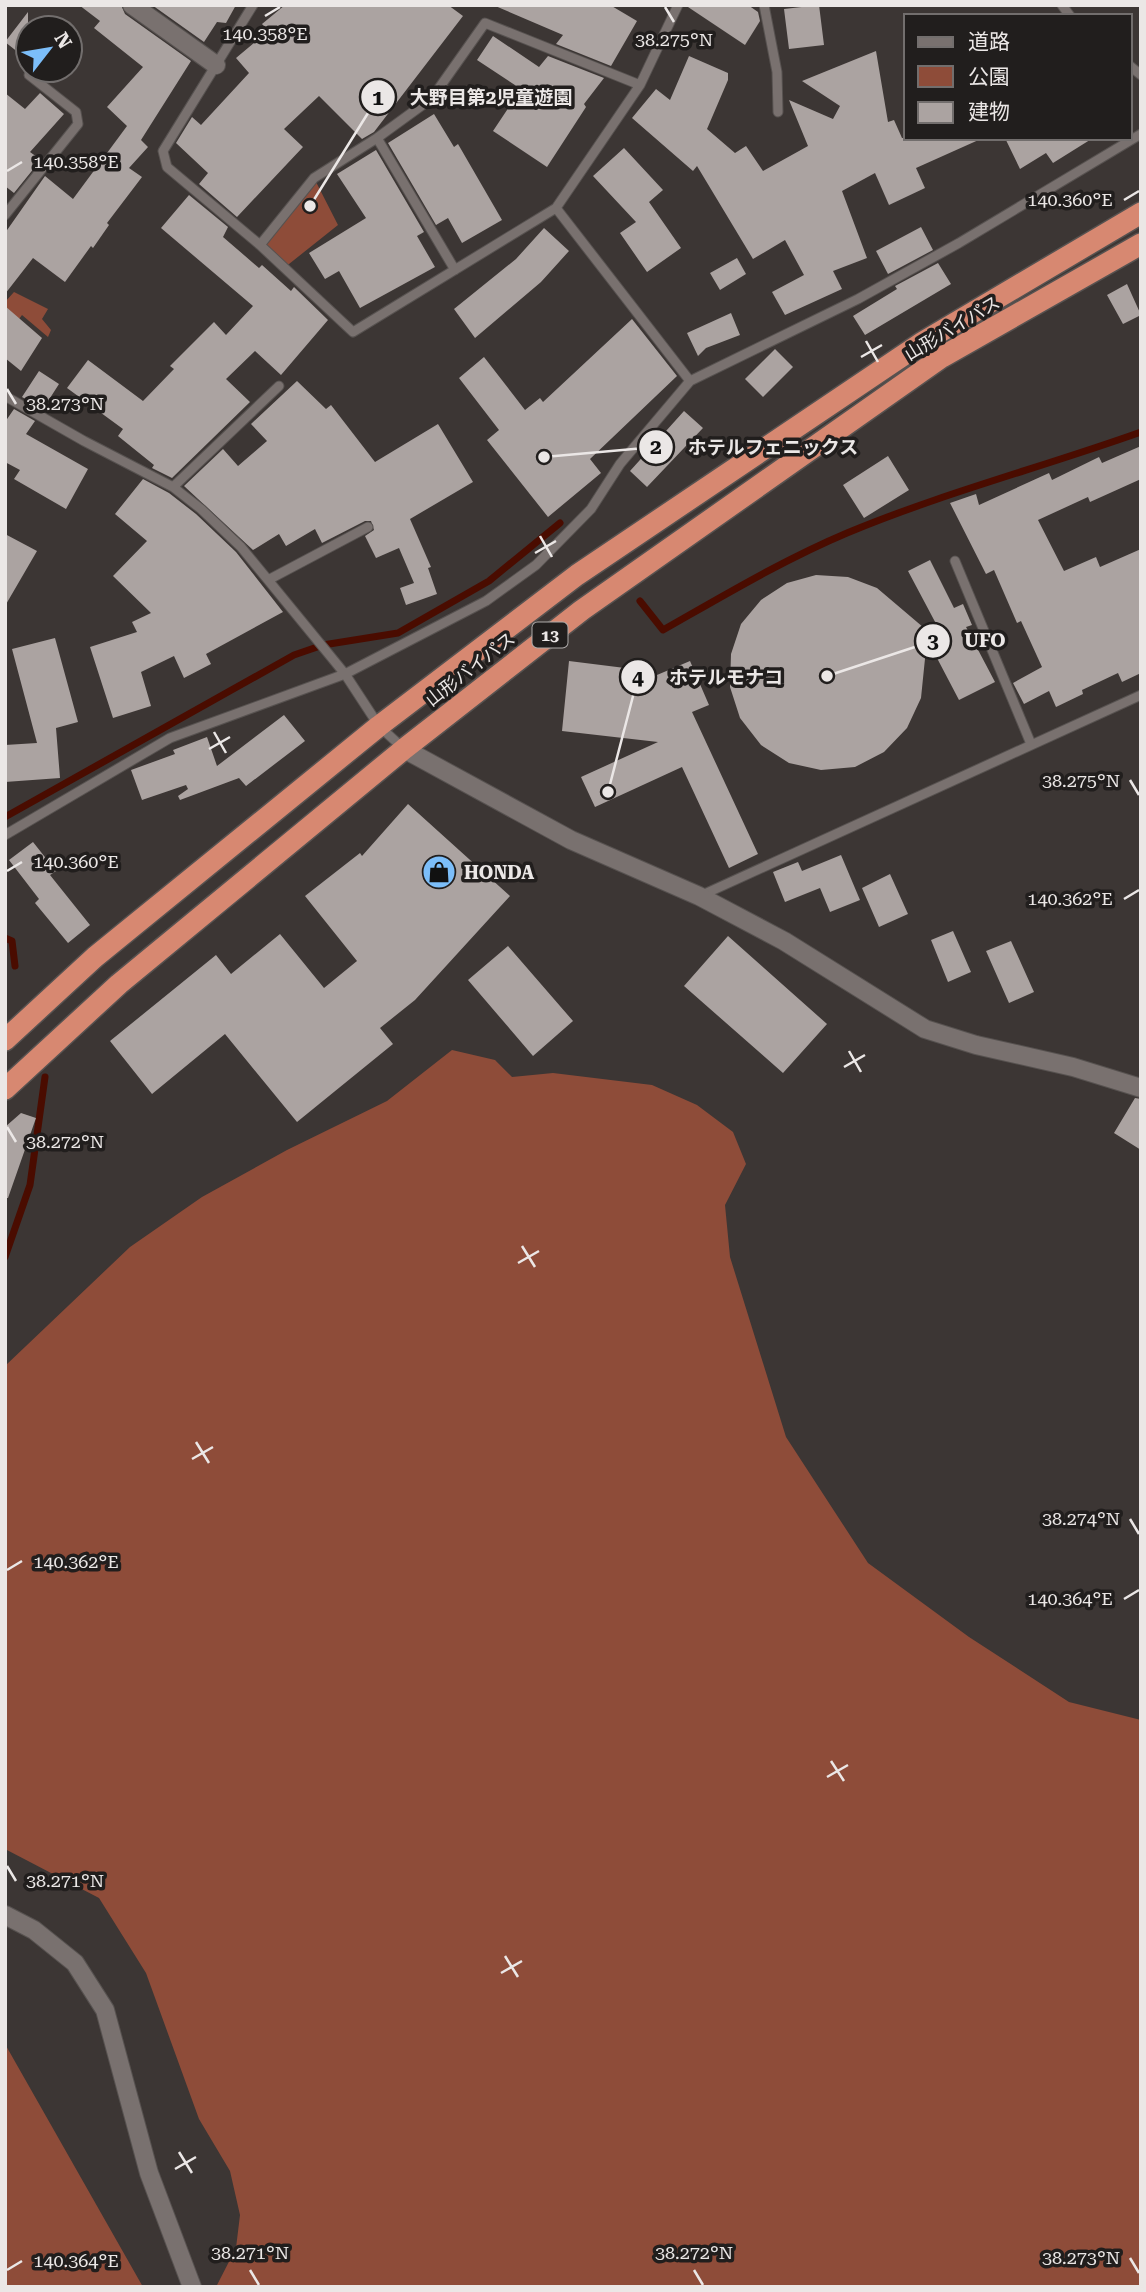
<svg xmlns="http://www.w3.org/2000/svg" width="1146" height="2292" font-family="'Roboto Serif','Noto Sans JP',serif">
	<style>
		.green { fill: #8e4c39 }
		.lines { fill: none; stroke-linecap: round; stroke-linejoin: round }
		.stream { stroke: #4a0c00; stroke-width: 7 }
		.building { fill: #aba3a1 }
		.lane-casing { stroke: #575250; stroke-width: 11 }
		.street-casing { stroke: #575250; stroke-width: 20 }
		.highway-casing { stroke: #575250; stroke-width: 24 }
		.lane { stroke: #79716f; stroke-width: 9 }
		.street { stroke: #79716f; stroke-width: 18 }
		.highway { stroke: #d78871; stroke-width: 21 }
		.ticks { fill: none; stroke: #ebe7e6; stroke-width: 2.5 }
		.labels { text-anchor: middle; dominant-baseline: central; stroke-width: 7; stroke-linejoin: round; paint-order: stroke }
		.shield { fill: #211e1d; stroke: #aeabaa; stroke-width: 2 }
		.shield-label { font-size: 16px; font-weight: bold; fill: #ebe7e6 }
		.street-label { font-size: 18px; fill: #ebe7e6; stroke: #211e1d }
		.poi-label { font-size: 18px; font-weight: bold; fill: #ebe7e6; stroke: #211e1d; text-anchor: start }
		.ticks-label { font-size: 18px; text-anchor: middle; fill: #ebe7e6; stroke: #211e1d; stroke-width: 7; stroke-linejoin: round; paint-order: stroke }
		.leader { fill: none; stroke: #ebe7e6; stroke-width: 2.5 }
		.callout-dot { fill: #ebe7e6; stroke: #211e1d; stroke-width: 2.5 }
		.mark-label { font-size: 21px; text-anchor: middle; font-weight: bold; fill: #111 }
		.callout-label { font-size: 19px; text-anchor: middle; font-weight: bold; fill: #ebe7e6; stroke: #211e1d; stroke-width: 7; stroke-linejoin: round; paint-order: stroke }
	</style>
	<rect width="100%" height="100%" fill="#3c3634"/>
	<path class="green" d="M314,178L338,225L284,268L260,245Z
		M14,292L48,309L42,319L51,330L48,337L22,315L5,338V302Z
		M452,1050L495,1060L512,1077L553,1073L652,1085L697,1105L733,1132L746,1164L725,1205L730,1257L786,1437L868,1563L969,1637L1069,1702L1141,1720V2287H216L236,2248L240,2215L230,2171L199,2119L146,1973L99,1898L5,1849V1366L130,1247L202,1197L287,1150L387,1101Z
		M5,2044L143,2287H5Z"/>
	<g class="lines">
		<path class="stream" d="M640,601L663,630C723,596 783,560 847,533C943,493 1043,467 1141,432
			M5,817L294,655L323,645L398,633L489,581L560,523
			M5,938L12,941L15,966
			M5,1257L30,1185L45,1077"/>
	</g>
	<path class="building" d="M79,5H121L125,14L191,61L141,140L148,147L129,168L142,177L107,223L109,225L93,248L91,246L65,282L33,258L5,294V233L45,176L73,199L127,126L107,107L143,67L94,28L100,21Z
		M152,5H236L226,23L217,22L204,42Z
		M285,5H448L463,16L374,132L362,139L319,96L284,129L303,147L237,217L199,184L208,173L176,143L192,117L201,125L249,73L236,58L268,31L262,24Z
		M493,5H610L637,21L611,66L556,44L563,35Z
		M685,5H748L758,12L760,21L745,45Z
		M819,5L824,45L789,49L784,9Z
		M28,12V60L5,42Z
		M493,36L539,67L548,56L604,78L584,104L586,107L547,167L493,131L521,89L477,60Z
		M876,51L888,122L894,120L902,138H983L916,168L925,188L889,205L875,173L842,191L867,258L833,271L842,289L785,315L772,292L804,275L785,240L753,259L697,166L693,171L632,118L656,89L670,100L689,56L728,73V80L707,129L735,153L746,146L763,171L808,146L789,100L833,119L840,106L802,81Z
		M5,93L25,109L40,93L64,114L30,152L37,157L32,164L35,167L14,193L5,186Z
		M434,114L454,147L458,144L502,220L462,243L448,218L436,225L388,143Z
		M1005,138H1093L1053,163L1046,153L1020,169Z
		M624,148L663,190L649,202L681,248L647,272L620,233L636,222L593,176Z
		M376,150L424,232L417,236L435,267L360,308L339,271L325,279L309,253L366,218L337,174Z
		M189,195L228,227L223,237L259,268L262,265L291,291L294,287L328,320L281,375L255,351L226,379L250,402L172,478L152,468L154,465L118,436L123,429L67,388L88,360L143,401L174,369L170,366L214,322L226,335L253,306L161,228Z
		M921,227L933,250L888,274L876,251Z
		M544,228L569,251L541,282L475,338L454,309L516,259Z
		M737,258L746,274L720,290L710,273Z
		M938,263L951,284L865,335L853,316L897,289L895,286Z
		M1127,284L1141,315L1123,324L1107,295Z
		M5,306L42,338L21,371L5,358Z
		M731,313L740,335L706,348L698,356L687,333Z
		M632,319L677,376L590,459L601,473L548,517L487,440L499,430L459,378L484,357L525,410L540,398L543,402Z
		M775,349L793,367L763,397L745,379Z
		M39,371L59,384L43,409L22,397Z
		M297,381L326,409L331,405L375,462L438,424L473,482L410,519L431,567L428,568L437,594L406,605L400,588L414,583L399,548L376,558L365,536L374,530L371,521H365L322,543L315,529L286,546L279,534L253,550L184,486L223,449L238,466L267,441L251,424Z
		M14,409L35,421L26,434L88,469L66,509L14,479L20,470L5,462V422Z
		M684,411L703,428L647,487L630,471Z
		M1141,446V479L1090,502L1088,497L1038,520L1064,571L1096,557L1100,567L1141,549V673L1122,682L1118,673L1082,690L1083,694L1056,707L1049,691L1024,704L1013,683L1042,667L1021,621L1017,623L994,570L986,574L950,503L976,494L979,505L1049,473L1052,480L1099,457L1102,463Z
		M888,456L909,490L864,518L843,485Z
		M143,479L169,493L196,514L236,552L283,612L206,654L211,664L184,678L174,656L141,672L151,706L113,718L90,647L137,632L132,622L151,613L113,576L147,541L115,514Z
		M5,534L37,551L5,606Z
		M930,560L954,608L963,604L972,625L966,627L995,682L959,700L927,639L921,698L907,728L884,752L855,767L821,770L789,763L761,745L740,718L730,687L731,654L741,624L761,600L787,583L816,575L848,577L877,588L950,650L908,571Z
		M55,638L78,722L56,728L60,778L5,782V745L37,743L12,649Z
		M569,661L633,669L631,686L690,661L709,705L692,712L758,854L729,868L682,767L595,807L581,777L658,742L562,731Z
		M284,715L305,741L246,786L239,778L180,800L178,796L188,789L186,785L142,800L131,770L175,754L173,750L207,737L217,766Z
		M408,804L510,896L415,1000L380,1028L393,1044L297,1122L225,1034L152,1094L110,1041L216,955L231,974L280,934L324,988L357,961L305,896L360,853L362,856Z
		M33,842L56,871L50,875L90,925L68,943L35,903L39,899L9,860Z
		M841,855L860,900L830,912L820,888L785,902L773,872L798,862L802,871Z
		M890,874L908,914L879,927L862,888Z
		M953,931L971,972L948,982L931,940Z
		M728,936L827,1024L783,1073L684,986Z
		M1011,941L1034,992L1009,1003L986,951Z
		M508,946L573,1021L533,1056L468,980Z
		M1135,1098L1141,1099V1150L1114,1133Z
		M21,1113L36,1118L8,1198H5V1127Z"/>
	<g class="lines">
		<defs>
			<path id="lane" d="M253,5L163,151L167,167L260,245L353,332L556,208
				M764,5L777,72L778,112
				M1062,5L1070,16
				M1130,66L1141,75
				M377,138L455,270
				M5,215L78,124L76,112L29,75L33,70
				M260,245L314,178L377,138L432,98L485,23L640,85
				M690,381L858,299L959,243L1141,134
				M5,396L84,441L173,487L201,509L241,547L345,674L170,738L5,835
				M173,487L279,386
				M955,561L1031,744
				M268,580L368,527
				M404,749L379,726L345,674L486,601L536,565L591,509L620,464L690,381L556,208L640,85L678,5
				M700,896L1141,695"/>
			<path id="street" d="M132,5L216,65
				M404,749L571,840L699,896L784,941L925,1029L976,1045L1073,1067L1141,1088
				M5,1915L34,1930L75,1963L105,2010L149,2173L192,2287"/>
			<path id="highway" d="M5,1040L95,957L379,726L577,575L923,342L1141,213
				M5,1089L119,984L404,749L582,610L942,357L1141,244"/>
		</defs>
		<use href="#lane" class="lane-casing"/>
		<use href="#street" class="street-casing"/>
		<use href="#highway" class="highway-casing"/>
		<use href="#lane" class="lane"/>
		<use href="#street" class="street"/>
		<use href="#highway" class="highway"/>
	</g>
	<path class="ticks" d="M665,7L674,22M265,16L280,7M7,171L22,162M1124,200L1139,191M866,341L878,362M861,357L882,345M7,389L16,404M540,536L552,557M535,553L556,541M214,732L226,753M209,749L230,737M1130,780L1139,795M7,871L22,862M1124,899L1139,890M849,1051L861,1072M844,1067L865,1055M7,1127L16,1142M522,1246L535,1267M518,1263L539,1251M196,1442L209,1463M192,1459L213,1447M1130,1519L1139,1534M7,1570L22,1561M1124,1599L1139,1590M831,1761L844,1781M827,1777L848,1765M7,1866L16,1881M505,1956L518,1977M501,1973L522,1961M179,2152L192,2173M175,2169L196,2157M1130,2258L1139,2273M7,2270L22,2261M250,2270L259,2285M694,2270L703,2285"/>
	<defs>
		<symbol id="shop-disc" viewBox="-11 -11 22 22"><circle r="9.5" fill="#7cbef9" stroke="#211e1d"/><path d="M-5-2.5h2.3a2.7 3.5 0 0 1 5.4 0H5L5.5 6h-11ZM-1.5-2.5h3a1.5 2.3 0 0 0-3 0Z" fill="#111"/></symbol>
	</defs>
	<g fill-rule="evenodd">
		<use href="#shop-disc" x="420" y="853" width="38" height="38"/>
	</g>
	<g class="labels">
		<rect class="shield" x="532.5" y="622.5" width="35" height="25" rx="5"/>
		<g class="shield-label">
			<text x="550" y="635">13</text>
		</g>
		<g class="street-label">
			<text transform="translate(952 328) rotate(-31)">山形バイパス</text>
			<text transform="translate(470 669) rotate(-38)">山形バイパス</text>
		</g>
		<g class="poi-label">
			<text x="464" y="872">HONDA</text>
		</g>
	</g>
	<g class="ticks-label">
		<text x="265" y="40">140.358°E</text>
		<text x="674" y="46">38.275°N</text>
		<text x="76" y="168">140.358°E</text>
		<text x="1070" y="206">140.360°E</text>
		<text x="65" y="410">38.273°N</text>
		<text x="1081" y="787">38.275°N</text>
		<text x="76" y="868">140.360°E</text>
		<text x="1070" y="905">140.362°E</text>
		<text x="65" y="1148">38.272°N</text>
		<text x="1081" y="1525">38.274°N</text>
		<text x="76" y="1568">140.362°E</text>
		<text x="1070" y="1605">140.364°E</text>
		<text x="65" y="1887">38.271°N</text>
		<text x="250" y="2259">38.271°N</text>
		<text x="694" y="2259">38.272°N</text>
		<text x="1081" y="2264">38.273°N</text>
		<text x="76" y="2267">140.364°E</text>
	</g>
	<path class="leader" d="M310 206L378 97M544 457L656 447M827 676L933 641M608 792L638 677"/>
	<g class="callout-dot">
		<circle cx="310" cy="206" r="7"/>
		<circle cx="544" cy="457" r="7"/>
		<circle cx="827" cy="676" r="7"/>
		<circle cx="608" cy="792" r="7"/>
		<circle cx="378" cy="97" r="18"/>
		<circle cx="656" cy="447" r="18"/>
		<circle cx="933" cy="641" r="18"/>
		<circle cx="638" cy="677" r="18"/>
	</g>
	<g class="mark-label">
		<text x="378" y="105">1</text>
		<text x="656" y="454">2</text>
		<text x="933" y="648">3</text>
		<text x="638" y="685">4</text>
	</g>
	<g class="callout-label">
		<text x="491" y="104">大野目第2児童遊園</text>
		<text x="773" y="454">ホテルフェニックス</text>
		<text x="985" y="647">UFO</text>
		<text x="726" y="684">ホテルモナコ</text>
	</g>
	<rect width="1146" height="2292" fill="none" stroke="#ebe7e6" stroke-width="14"/>
	<rect x="904" y="14" width="228" height="126" fill="#211e1d" stroke="#726e6d" stroke-width="2"/>
	<rect x="918" y="37" width="35" height="10" fill="#79716f" stroke="#726e6d" stroke-width="2"/>
	<text x="968" y="49" font-size="21" fill="#ebe7e6">道路</text>
	<rect x="918" y="66" width="35" height="21" fill="#8e4c39" stroke="#726e6d" stroke-width="2"/>
	<text x="968" y="84" font-size="21" fill="#ebe7e6">公園</text>
	<rect x="918" y="102" width="35" height="21" fill="#aba3a1" stroke="#726e6d" stroke-width="2"/>
	<text x="968" y="119" font-size="21" fill="#ebe7e6">建物</text>
	<g transform="translate(49 49) rotate(59)"><circle r="33" fill="#211e1d" stroke="#726e6d" stroke-width="2"/>
	<path d="M0-5L12 26L0 18L-12 26Z" fill="#7cbef9"/>
	<text y="-10" font-size="19" font-weight="bold" text-anchor="middle" fill="#ebe7e6">N</text>
	</g>
</svg>
